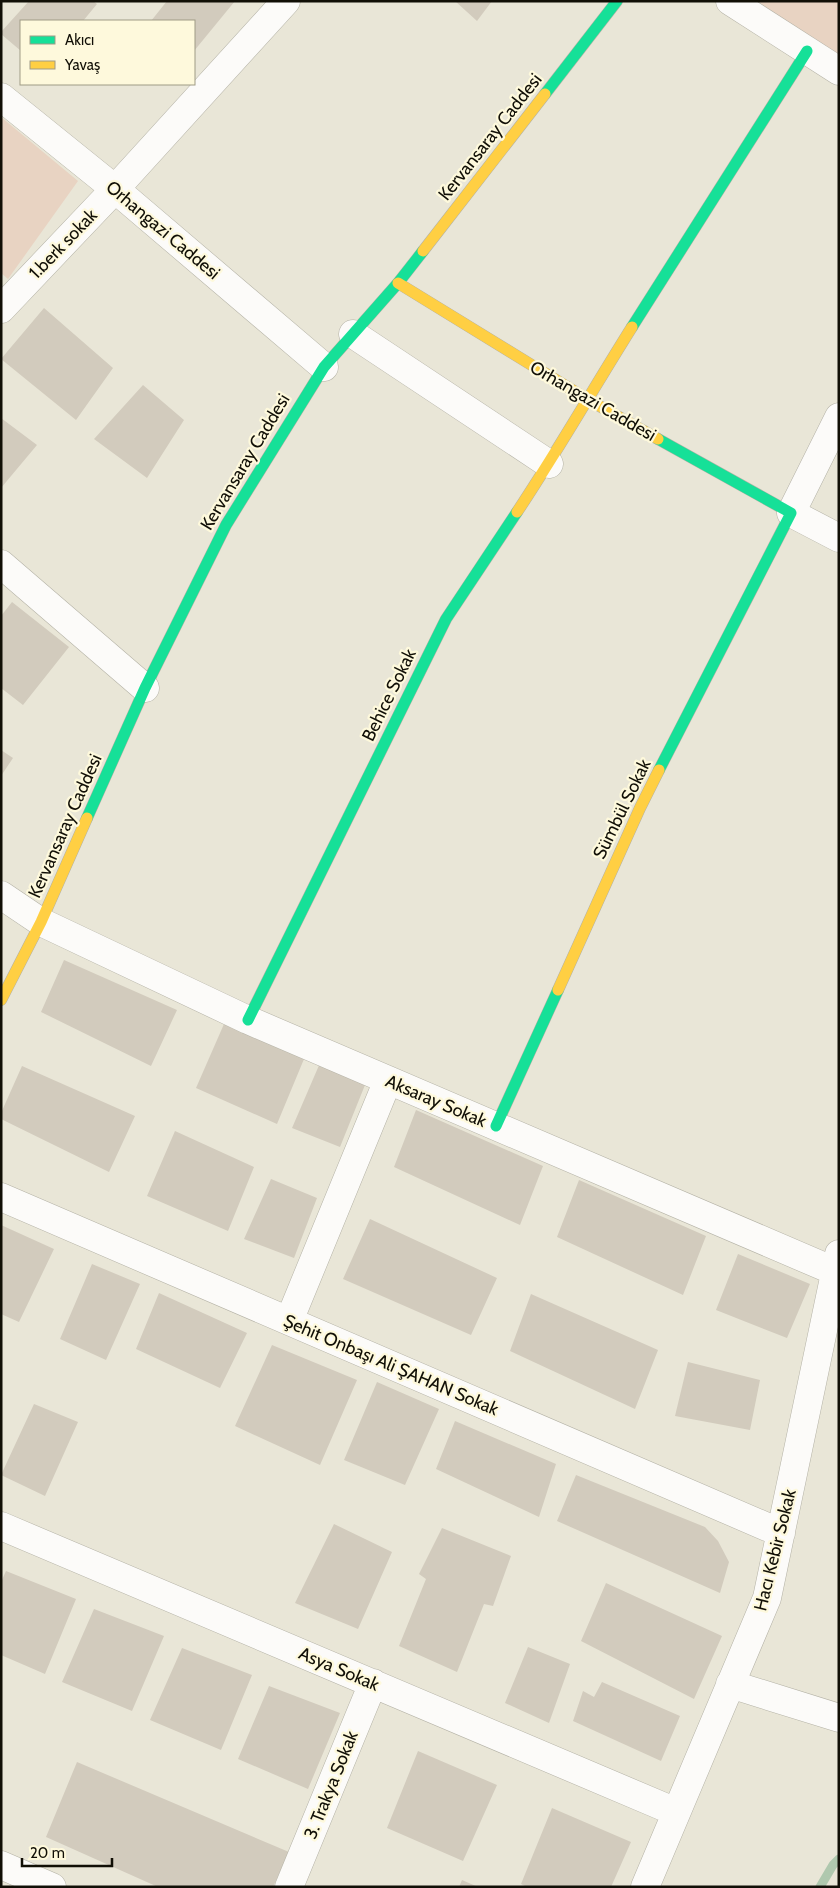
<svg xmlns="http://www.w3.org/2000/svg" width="840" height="1888" font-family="Cabin,sans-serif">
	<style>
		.green { fill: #e8d3c2 }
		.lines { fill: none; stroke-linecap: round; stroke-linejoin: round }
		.stream { stroke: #afc8ae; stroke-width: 9 }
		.building { fill: #d2cbbd }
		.street-casing { stroke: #b4b2a6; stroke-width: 29 }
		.fast-casing { stroke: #b4b2a6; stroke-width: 12 }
		.slow-casing { stroke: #b4b2a6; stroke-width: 12 }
		.street { stroke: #fcfbf9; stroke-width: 28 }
		.fast { stroke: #16e098; stroke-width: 11 }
		.slow { stroke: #ffcf43; stroke-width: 11 }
		.labels { text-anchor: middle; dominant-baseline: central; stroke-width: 4.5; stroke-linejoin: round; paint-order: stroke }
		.street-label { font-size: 18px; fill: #110f06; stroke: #fef9dc }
	</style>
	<rect width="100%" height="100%" fill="#e9e6d7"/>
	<path class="green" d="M757,1H839V57Z
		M1,117L78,181L8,279L1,273Z"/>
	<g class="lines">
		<path class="stream" d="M820,1887L833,1865L839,1859"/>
	</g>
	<path class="building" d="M29,1H93L97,4L83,21H21V51L1,34V32Z
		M167,1H235L194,51V21H151Z
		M455,1H492L477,21Z
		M44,308L113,368L76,420L1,359Z
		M143,385L184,420L147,478L94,439Z
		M1,418L37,445L1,488Z
		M12,602L69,647L23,705L1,688V616Z
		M1,750L13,758L1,776Z
		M64,960L177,1010L151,1066L41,1012Z
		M224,1024L304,1059L277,1124L196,1088Z
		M320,1063L365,1085L340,1147L292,1128Z
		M22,1066L135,1116L109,1172L1,1119V1113Z
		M416,1110L543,1166L520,1225L394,1167Z
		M175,1131L254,1167L228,1231L147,1196Z
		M271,1179L317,1198L294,1258L244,1239Z
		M579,1180L706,1236L683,1295L557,1237Z
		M370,1219L497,1278L471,1335L343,1279Z
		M1,1225L54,1249L19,1322L1,1314Z
		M738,1254L810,1284L787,1338L716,1310Z
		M92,1264L140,1284L106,1360L60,1339Z
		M159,1293L247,1333L220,1388L136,1349Z
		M531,1294L658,1350L635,1409L510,1351Z
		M272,1345L357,1380L320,1465L235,1426Z
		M688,1362L760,1380L750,1430L675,1416Z
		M377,1382L439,1409L405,1485L344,1460Z
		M34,1404L78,1422L45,1496L1,1475Z
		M455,1421L556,1464L539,1517L436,1469Z
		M576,1475L705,1527L718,1541L729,1562L720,1593L557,1521Z
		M334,1524L392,1552L358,1629L295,1603Z
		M442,1528L511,1556L493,1606L484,1604L457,1672L399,1646L426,1579L419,1574Z
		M6,1571L76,1599L45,1674L1,1655V1582Z
		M606,1583L722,1636L694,1699L581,1641Z
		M94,1609L164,1636L132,1711L62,1682Z
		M528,1647L570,1664L549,1723L505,1703Z
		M182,1648L252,1675L221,1750L150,1720Z
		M602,1682L680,1716L661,1761L573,1721L583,1691L594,1697Z
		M269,1686L340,1713L308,1789L238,1759Z
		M418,1751L497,1785L463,1861L387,1828Z
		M77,1762L289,1852L273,1887H158L46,1837Z
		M552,1808L631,1842L611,1887H527L521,1884Z
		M462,1880L478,1887H459Z"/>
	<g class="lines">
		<defs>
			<path id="street" d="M730,1L839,71
				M1,97L115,189L324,367
				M1,309L115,189L286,1
				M353,334L549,464
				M839,417L791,513L839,538
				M1,564L145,688
				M1,895L41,922L248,1020L839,1273
				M1,1197L781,1533
				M289,1321L388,1080
				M1,1526L676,1812
				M730,1684L839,1718
				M1,1865L52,1887
				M289,1887L373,1683
				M645,1887L767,1598L839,1254"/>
			<path id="fast" d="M545,94L617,1
				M632,327L807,51
				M658,439L791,513L659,770
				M87,818L145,688L226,525L324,367L398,283L423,251
				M248,1020L446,619L517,512
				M496,1126L558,990"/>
			<path id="slow" d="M423,251L545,94
				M398,283L587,399L658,439
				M517,512C557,452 593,389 632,327
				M558,990L640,808L659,770
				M1,1000L41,922L87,818"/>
		</defs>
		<use href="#street" class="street-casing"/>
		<use href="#fast" class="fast-casing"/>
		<use href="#slow" class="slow-casing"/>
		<use href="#street" class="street"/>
		<use href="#fast" class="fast"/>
		<use href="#slow" class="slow"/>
	</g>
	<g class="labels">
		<g class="street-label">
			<text transform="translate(490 137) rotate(-52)">Kervansaray Caddesi</text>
			<text transform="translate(163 230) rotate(40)">Orhangazi Caddesi</text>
			<text transform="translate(63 244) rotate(-46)">1.berk sokak</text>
			<text transform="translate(593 401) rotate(30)">Orhangazi Caddesi</text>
			<text transform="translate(245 462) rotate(-59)">Kervansaray Caddesi</text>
			<text transform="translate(389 695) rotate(-64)">Behice Sokak</text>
			<text transform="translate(622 809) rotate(-64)">Sümbül Sokak</text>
			<text transform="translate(65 826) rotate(-66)">Kervansaray Caddesi</text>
			<text transform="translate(436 1101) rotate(23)">Aksaray Sokak</text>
			<text transform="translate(391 1365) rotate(23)">Şehit Onbaşı Ali ŞAHAN Sokak</text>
			<text transform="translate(775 1550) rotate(-76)">Hacı Kebir Sokak</text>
			<text transform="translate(339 1669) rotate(23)">Asya Sokak</text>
			<text transform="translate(331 1785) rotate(-68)">3. Trakya Sokak</text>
		</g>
	</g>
	<rect width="840" height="1888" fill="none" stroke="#110f06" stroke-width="5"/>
	<rect x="20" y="20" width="175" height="65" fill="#fef9dc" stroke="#9f9b86"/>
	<rect x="30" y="36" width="25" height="8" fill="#16e098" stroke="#9f9b86"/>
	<text x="65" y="45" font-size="15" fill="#110f06">Akıcı</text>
	<rect x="30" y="61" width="25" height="8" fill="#ffcf43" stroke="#9f9b86"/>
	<text x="65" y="70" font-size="15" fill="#110f06">Yavaş</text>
	<path d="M22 1858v8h90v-8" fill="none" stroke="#110f06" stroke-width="2.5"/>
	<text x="30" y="1858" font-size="15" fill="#110f06" stroke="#fef9dc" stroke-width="4" paint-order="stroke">20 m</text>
</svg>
